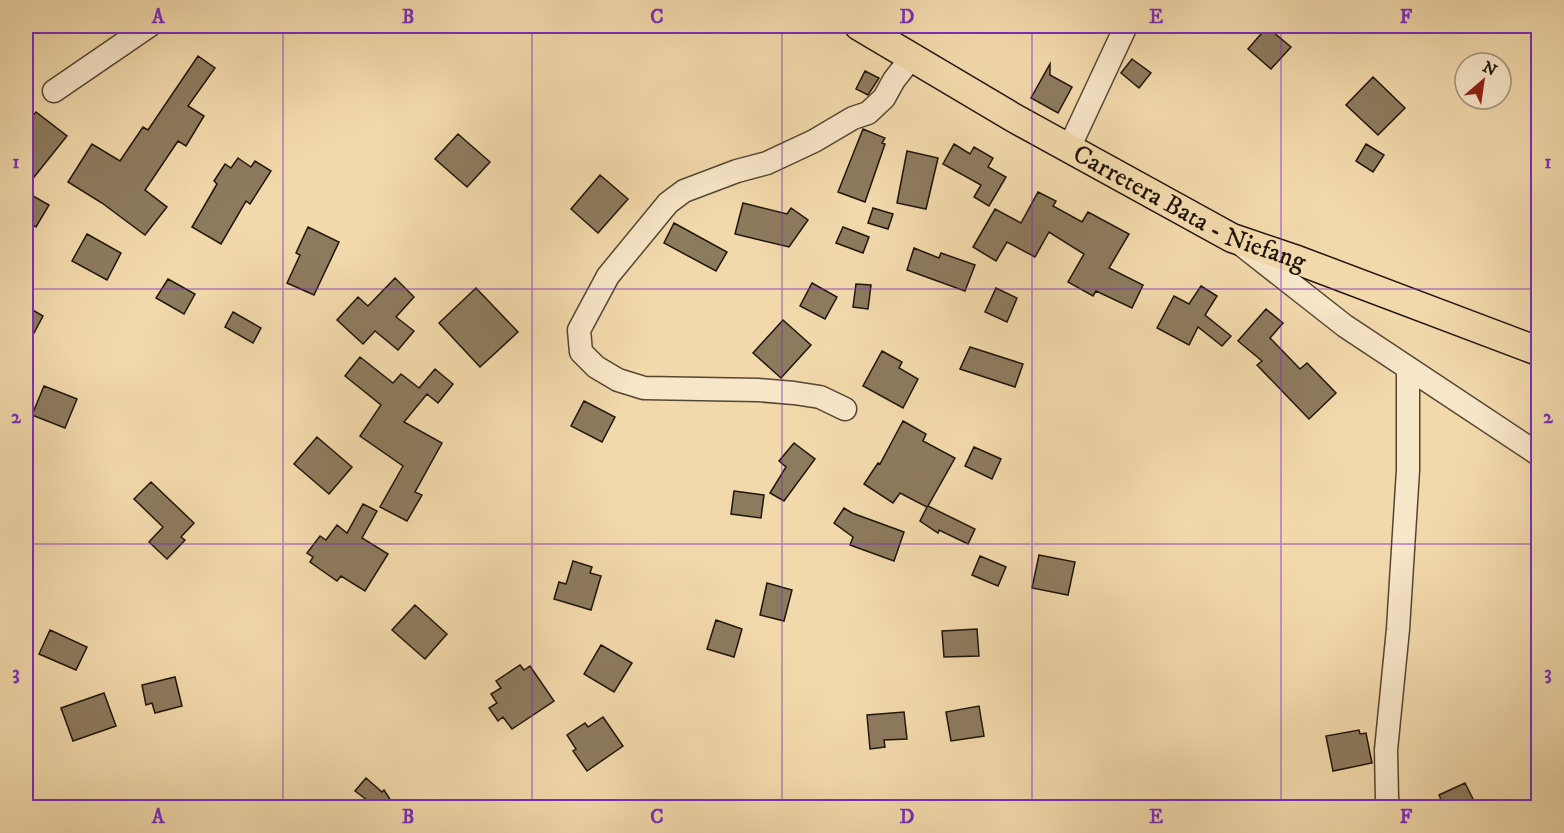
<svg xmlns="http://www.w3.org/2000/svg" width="1564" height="833" font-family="'IM FELL DW Pica',serif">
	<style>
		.building { fill: #8d7b5e; stroke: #1f150b; stroke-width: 1.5 }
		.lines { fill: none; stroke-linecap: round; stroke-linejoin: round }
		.minor-casing { stroke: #544633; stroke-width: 25 }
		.major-casing { stroke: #1f150b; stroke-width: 31 }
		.minor { stroke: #f7e6c8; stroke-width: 22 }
		.major { stroke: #f2d9ab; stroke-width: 28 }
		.grid { fill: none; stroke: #7b2cbf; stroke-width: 1.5; stroke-opacity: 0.55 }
		.labels { text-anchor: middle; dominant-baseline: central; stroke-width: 6; stroke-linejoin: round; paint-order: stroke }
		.street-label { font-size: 26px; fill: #1f150b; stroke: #f7e6c8 }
		.neatline { fill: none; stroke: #7b2cbf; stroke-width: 2 }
		.grid-label { font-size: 20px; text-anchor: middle; font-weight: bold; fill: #7b2cbf }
	</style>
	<rect width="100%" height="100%" fill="#f2d9ab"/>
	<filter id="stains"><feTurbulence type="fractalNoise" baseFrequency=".00333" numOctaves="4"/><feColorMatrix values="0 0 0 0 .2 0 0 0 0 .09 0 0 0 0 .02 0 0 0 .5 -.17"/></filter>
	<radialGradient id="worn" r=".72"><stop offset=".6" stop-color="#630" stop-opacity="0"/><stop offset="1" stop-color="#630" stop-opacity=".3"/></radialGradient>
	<path class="building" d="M1267,27L1291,47L1271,69L1248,49Z
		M198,56L215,68L188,106L204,116L186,146L178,141L145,190L167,207L145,235L102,203L68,182L92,144L120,161L143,127L148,130Z
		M1132,59L1151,73L1139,88L1121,73Z
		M1050,64V75L1072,87L1058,113L1031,98Z
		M865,71L879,78L868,95L856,89Z
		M1373,77L1405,108L1378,135L1346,105Z
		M26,111L32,117L36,112L67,136L26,187Z
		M863,129L885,138L882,143L885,144L865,202L838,192Z
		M458,134L490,162L467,187L435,159Z
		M954,144L970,154L974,147L993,158L988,167L1006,177L989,206L974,197L981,185L943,164Z
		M1366,144L1384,155L1373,172L1356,161Z
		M907,151L938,158L926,209L897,203Z
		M238,158L251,167L255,161L271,171L250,204L246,201L221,244L192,227L217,184L214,181L225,164L231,168Z
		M600,175L628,199L598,233L571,209Z
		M26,192L49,205L36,227L26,221Z
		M1038,192L1056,201L1053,206L1082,222L1088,212L1129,234L1109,268L1143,285L1132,308L1096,291L1093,296L1068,282L1084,254L1049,232L1035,257L1007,242L996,261L973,247L995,209L1021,223Z
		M743,203L787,214L791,208L808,220L789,247L735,234Z
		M873,208L893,214L888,229L868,223Z
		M674,223L727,252L716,271L664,243Z
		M308,227L339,242L314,295L287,283L300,255L296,253Z
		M843,227L869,237L863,253L836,243Z
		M87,234L121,253L107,280L72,261Z
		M914,248L939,258L941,253L975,265L965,291L907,270Z
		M395,278L414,297L396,317L414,331L398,350L375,331L363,344L337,320L358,297L368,306Z
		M168,279L195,294L184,314L156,298Z
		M812,283L837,297L825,319L800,306Z
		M856,284L871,285L868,309L853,307Z
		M1201,286L1217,296L1205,315L1231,336L1222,346L1198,327L1189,345L1157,328L1174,296L1189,304Z
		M476,288L518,332L480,367L439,323Z
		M996,288L1017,298L1007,322L985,312Z
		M26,306L43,316L26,348Z
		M1266,309L1283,323L1270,338L1300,369L1307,363L1336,393L1309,419L1257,365L1262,361L1238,341Z
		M233,312L261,328L253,343L225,327Z
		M783,320L811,345L781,378L753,353Z
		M970,347L1023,364L1015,387L960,369Z
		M882,351L902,362L899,368L918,379L903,408L863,386Z
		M360,357L393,383L401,374L419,388L435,369L453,384L438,403L427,394L404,422L442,443L415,492L422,495L407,521L380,507L403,466L360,436L381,405L345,376Z
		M44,386L77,399L65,428L32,415Z
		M584,401L615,417L602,442L571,426Z
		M903,421L926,434L923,441L955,458L928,506L975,529L968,544L939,530L938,533L920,521L927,507L900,493L893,503L864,484L878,463L880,464Z
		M317,437L352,467L329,494L294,464Z
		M794,443L815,459L784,501L770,493L786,467L779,461Z
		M974,447L1001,459L992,479L965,466Z
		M151,482L194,523L181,537L185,540L167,559L149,542L163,527L134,499Z
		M734,491L764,495L761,518L731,514Z
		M363,504L377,511L362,538L388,554L365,591L341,576L337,581L310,562L313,557L307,553L320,536L326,540L337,525L347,533Z
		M844,508L852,513L904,532L894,561L850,545L853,537L834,523Z
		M1039,555L1075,562L1068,595L1032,588Z
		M980,556L1006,567L998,586L972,575Z
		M573,561L592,567L590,573L601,576L591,610L554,599L559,582L566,584Z
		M767,583L792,590L784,621L760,615Z
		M415,605L447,634L425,659L392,630Z
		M716,620L742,629L734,657L707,649Z
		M977,629L979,656L944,657L942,631Z
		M50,630L87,647L76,670L39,654Z
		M601,645L632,663L614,692L584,674Z
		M520,665L524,670L530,666L554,701L512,729L503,717L498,721L489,708L497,703L491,694L501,688L496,681Z
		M175,677L182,706L155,713L152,703L146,705L142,685Z
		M104,693L116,726L73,741L61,708Z
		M979,706L984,736L951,741L946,712Z
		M904,712L907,739L884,740L885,747L870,749L867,715Z
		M603,717L623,746L587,771L573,751L576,749L567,735L585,723L588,727Z
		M1359,730L1360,734L1366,733L1372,763L1333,771L1326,736Z
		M366,778L382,792L384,790L395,807H376L355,791Z
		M1465,783L1477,807H1444L1439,795Z"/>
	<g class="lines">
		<defs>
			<path id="minor" d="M54,91L149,26
				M1069,148L1126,26
				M1243,246L1345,326L1538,454
				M845,409L820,397L794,393L758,390L644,388L618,380L596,367L581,352L579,330L608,276L668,203L684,191L737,171L767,163L814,141L853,118L868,113L884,98L894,80L912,57
				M1390,808L1387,799L1386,750L1398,629L1408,470V368"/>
			<g id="major">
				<path id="s1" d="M859,26L1014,118L1232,238L1297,260L1538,351"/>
			</g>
		</defs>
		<use href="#minor" class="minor-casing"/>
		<use href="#major" class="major-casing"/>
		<use href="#minor" class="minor"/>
		<use href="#major" class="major"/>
	</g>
	<path class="grid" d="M283,26V808M532,26V808M782,26V808M1032,26V808M1281,26V808M26,289H1538M26,544H1538"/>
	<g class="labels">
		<g class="street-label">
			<text stroke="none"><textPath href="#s1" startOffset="378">Carretera Bata - Niefang</textPath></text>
		</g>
	</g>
	<rect width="1564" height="833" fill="none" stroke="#f2d9ab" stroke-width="66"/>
	<g transform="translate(1483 81) rotate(29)"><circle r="28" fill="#f7e6c8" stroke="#a1927c" stroke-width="1.5"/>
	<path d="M0-4.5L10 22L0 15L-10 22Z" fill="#8f2418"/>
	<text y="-9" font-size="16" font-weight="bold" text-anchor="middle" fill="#1f150b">N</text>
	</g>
	<rect x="33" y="33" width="1498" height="767" class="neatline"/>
	<g class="grid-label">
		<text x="158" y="23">A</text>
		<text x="408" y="23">B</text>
		<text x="657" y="23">C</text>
		<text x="907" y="23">D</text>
		<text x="1156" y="23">E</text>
		<text x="1406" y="23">F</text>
		<text x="16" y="168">1</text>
		<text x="1548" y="168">1</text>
		<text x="16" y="423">2</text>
		<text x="1548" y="423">2</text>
		<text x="16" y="679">3</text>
		<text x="1548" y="679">3</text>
		<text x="158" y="823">A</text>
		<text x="408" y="823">B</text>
		<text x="657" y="823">C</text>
		<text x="907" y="823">D</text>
		<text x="1156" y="823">E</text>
		<text x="1406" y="823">F</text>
	</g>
	<rect width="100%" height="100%" filter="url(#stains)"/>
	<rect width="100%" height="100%" fill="url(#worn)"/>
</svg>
